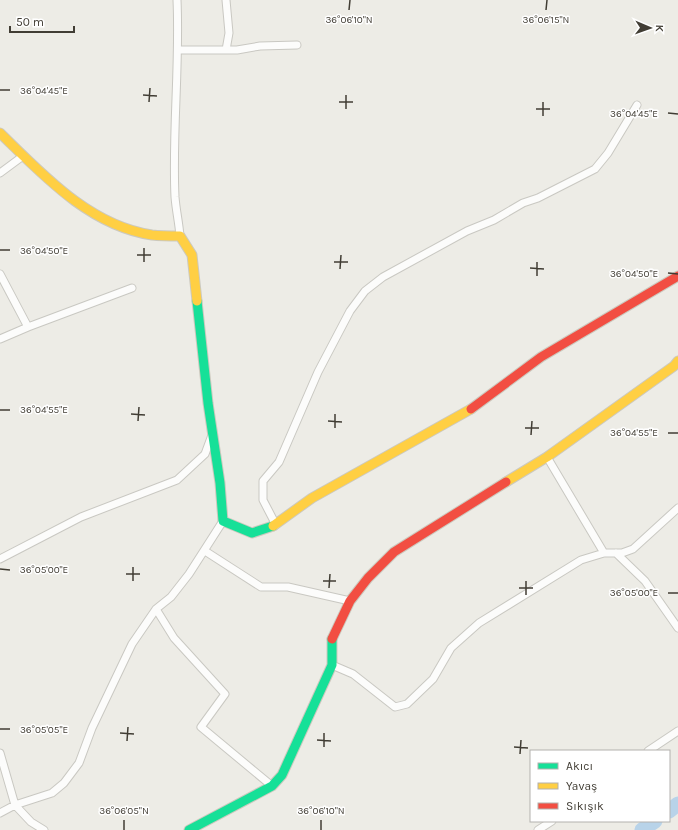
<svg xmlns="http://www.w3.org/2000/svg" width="678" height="830" font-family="Karla,sans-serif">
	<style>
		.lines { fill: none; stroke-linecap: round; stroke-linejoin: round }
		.river { stroke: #b8d3e9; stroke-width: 15 }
		.street-casing { stroke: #c9c8c2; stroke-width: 9 }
		.fast-casing { stroke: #ccc9be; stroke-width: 11 }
		.slow-casing { stroke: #ccc9be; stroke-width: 11 }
		.jam-casing { stroke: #ccc9be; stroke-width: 11 }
		.street { stroke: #fcfcfb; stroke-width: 7 }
		.fast { stroke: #16e098; stroke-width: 9 }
		.slow { stroke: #ffcf43; stroke-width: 9 }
		.jam { stroke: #f24e42; stroke-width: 9 }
		.ticks { fill: none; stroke: #413d34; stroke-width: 1.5 }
		.ticks-label { font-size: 10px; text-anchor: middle; fill: #413d34; stroke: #fff; stroke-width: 3; stroke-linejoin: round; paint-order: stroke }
	</style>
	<rect width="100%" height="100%" fill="#edece6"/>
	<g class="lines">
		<path class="river" d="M669,811L678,804
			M642,830L655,821"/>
		<defs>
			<path id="street" d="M177,0C180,66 172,131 175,197C176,210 179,223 180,236
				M226,0L229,33L226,50
				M179,50H237L260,46L297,45
				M0,173L23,156
				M0,274L28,327
				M0,339L28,327L132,288
				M547,457L604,553
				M276,525L263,500V481L279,462L318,372L350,311L365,291L383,277L467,231L494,220L523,203L538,198L595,169L608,153L637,105
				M205,551L261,587H288L350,601
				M616,553L645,581L678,628
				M0,559L81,517L177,480L205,454L212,435
				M156,609L174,638L225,694L201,727L272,786
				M332,665L353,674L395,707L407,704L433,679L451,648L479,623L581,560L604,553H622L633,549L678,508
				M648,751L678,731
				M0,753L15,805L31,822L44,830
				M0,813L15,805L52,793L64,783L79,763L92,728L132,644L156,609L171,597L189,574L223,521
				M538,830L552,821"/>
			<path id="fast" d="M197,301L208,403L220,483L223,521L252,533L273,526
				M189,830L272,786L282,775L332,665V639"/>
			<path id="slow" d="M0,133C43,175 90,226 152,235C161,236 171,236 180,236L192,255L197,301
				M506,482L547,457L674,366L678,361
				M273,526L312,498L471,409"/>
			<path id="jam" d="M471,409L541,357L678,276
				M332,639L350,601L368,578L394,552L506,482"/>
		</defs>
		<use href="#street" class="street-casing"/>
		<use href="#fast" class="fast-casing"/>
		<use href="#slow" class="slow-casing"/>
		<use href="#jam" class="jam-casing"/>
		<use href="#street" class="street"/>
		<use href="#fast" class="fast"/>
		<use href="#slow" class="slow"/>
		<use href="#jam" class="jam"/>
	</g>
	<path class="ticks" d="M349,10L350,0M546,10L547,0M0,90H10M143,95L157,96M149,102L150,88M339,102H353M346,109V95M536,109H550M668,113L678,114M543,116V102M0,250H10M137,255H151M144,262V248M334,262H348M530,268L544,269M340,269L341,255M668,273L678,274M537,276V262M0,410H10M131,414L145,415M138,421L139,407M328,421L342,422M335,428V414M525,428H539M668,433H678M531,435L532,421M0,569L10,570M126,574H140M133,581V567M323,581H336M329,588L330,574M519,588H533M668,593H678M526,595V581M0,729H10M120,733L134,734M317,740L331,741M127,741L128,727M324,747V733M514,747L528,748M520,754L521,740M124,830V820M321,830V820"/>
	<g class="ticks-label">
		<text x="349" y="23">36°06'10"N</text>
		<text x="546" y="23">36°06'15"N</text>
		<text x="44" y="94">36°04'45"E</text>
		<text x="634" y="117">36°04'45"E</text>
		<text x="44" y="254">36°04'50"E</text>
		<text x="634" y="277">36°04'50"E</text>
		<text x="44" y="413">36°04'55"E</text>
		<text x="634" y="436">36°04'55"E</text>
		<text x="44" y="573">36°05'00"E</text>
		<text x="634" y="596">36°05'00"E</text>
		<text x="44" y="733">36°05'05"E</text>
		<text x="124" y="814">36°06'05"N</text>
		<text x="321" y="814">36°06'10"N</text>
	</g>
	<rect x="530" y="750" width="140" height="72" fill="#ffffff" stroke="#b3b1ae"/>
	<rect x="538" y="763" width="20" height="6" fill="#16e098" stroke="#b3b1ae"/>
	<text x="566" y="770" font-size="12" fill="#413d34">Akıcı</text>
	<rect x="538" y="783" width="20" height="6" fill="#ffcf43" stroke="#b3b1ae"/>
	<text x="566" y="790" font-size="12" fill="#413d34">Yavaş</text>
	<rect x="538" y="803" width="20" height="6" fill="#f24e42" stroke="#b3b1ae"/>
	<text x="566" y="810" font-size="12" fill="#413d34">Sıkışık</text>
	<g transform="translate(650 28) rotate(92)" stroke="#ffffff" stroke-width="3" paint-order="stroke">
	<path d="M0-3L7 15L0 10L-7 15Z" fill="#413d34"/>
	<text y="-6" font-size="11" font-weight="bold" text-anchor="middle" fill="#413d34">K</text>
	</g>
	<path d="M10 26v6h64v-6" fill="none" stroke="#413d34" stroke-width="2"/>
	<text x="16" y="26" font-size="12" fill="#413d34" stroke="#ffffff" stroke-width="3" paint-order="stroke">50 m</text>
</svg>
